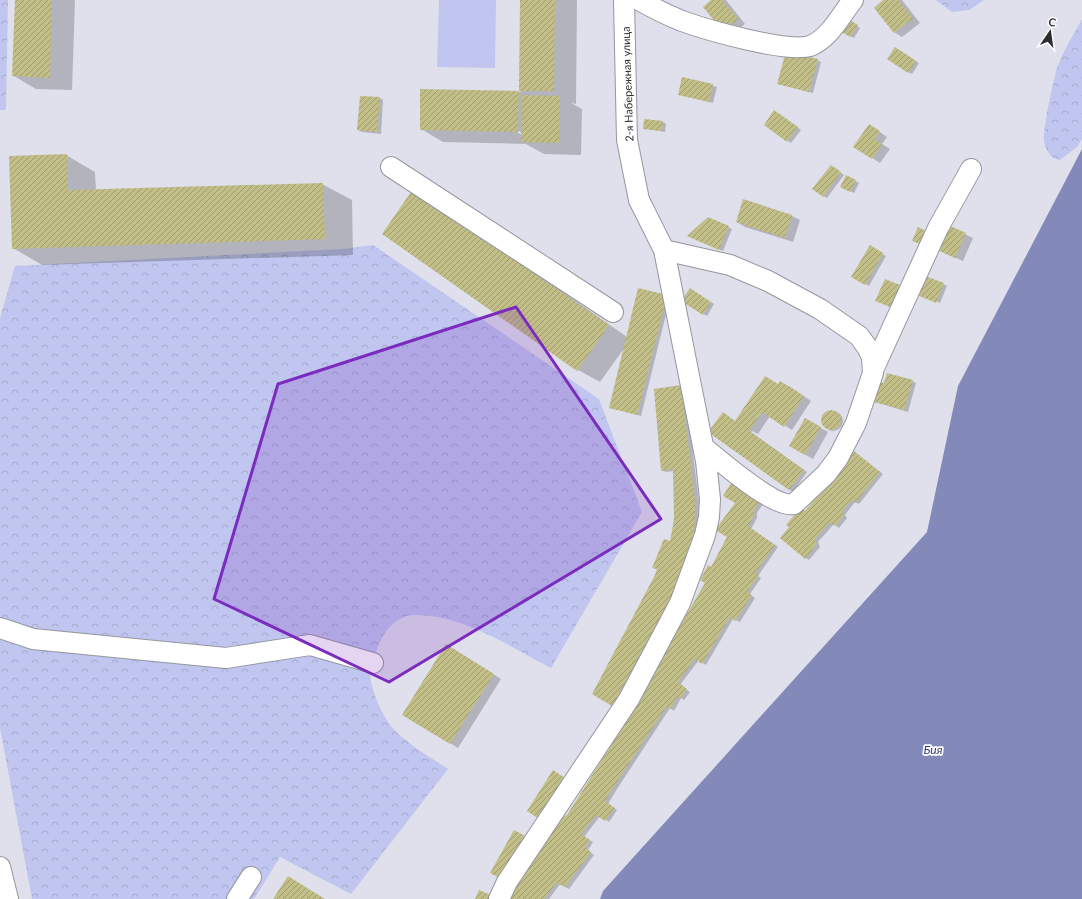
<svg xmlns="http://www.w3.org/2000/svg" width="1082" height="899" font-family="Lato,sans-serif">
	<style>
		.green { fill: #c0c6ef }
		.forest { fill: url(#forest-crowns) }
		.water { fill: #8389b9 }
		.shadow { fill: #0003; fill-rule: evenodd }
		.building { fill: url(#building-hatch) }
		.lines { fill: none; stroke-linecap: round; stroke-linejoin: round }
		.minor-casing { stroke: #9496a0; stroke-width: 22 }
		.minor { stroke: #fff; stroke-width: 20 }
		.marked { fill: #7b2cbf; fill-opacity: 0.2; stroke: #7b2cbf; stroke-width: 3; stroke-linejoin: round }
		.labels { text-anchor: middle; dominant-baseline: central; stroke-width: 3.5; stroke-linejoin: round; paint-order: stroke }
		.street-label { font-size: 11px; fill: #2c2d31; stroke: #fff }
		.water-label { font-size: 12px; font-style: italic; fill: #373976; stroke: #fff }
	</style>
	<defs>
		<pattern id="forest-crowns" width="20" height="18" patternUnits="userSpaceOnUse"><rect width="20" height="18" fill="#c0c6ef"/><path d="M2 6a3 3 0 1 1 6 0M12 15a3 3 0 1 1 6 0" fill="none" stroke="#a5aacd"/></pattern>
		<pattern id="building-hatch" width="6" height="6" patternUnits="userSpaceOnUse"><rect width="6" height="6" fill="#c2be87"/><path d="M-1 1l2-2M0 6l6-6M5 7l2-2" fill="none" stroke="#9e9b6f"/></pattern>
	</defs>
	<rect width="100%" height="100%" fill="#dfe0eb"/>
	<path class="green" d="M439,0H496L495,68L437,67Z"/>
	<path class="forest" d="M0,0H8L6,110H0Z
		M936,0H984L969,10L952,12Z
		M1082,19V139L1078,146L1060,160C1050,159 1046,150 1044,141C1043,127 1053,82 1057,68C1063,51 1074,34 1082,19Z
		M373,245L599,399L642,512L551,668C510,647 464,615 416,615C391,615 380,638 374,659C373,664 370,669 370,674C371,689 380,710 388,722C400,740 430,757 448,769L351,894L280,857L254,899H32L0,728V318L15,266L343,249Z"/>
	<path class="water" d="M1082,149V899H600L603,891L927,532L958,386Z"/>
	<path class="shadow" d="M16,0H75L72,90L36,89L14,76Z
		M521,0H577L576,104L571,103L582,109L581,155L544,154L526,144L443,142L421,129V90L521,92L520,90ZM514,128L522,133V135L513,130Z
		M713,0H726L745,24L731,35Z
		M885,0H902L920,23L902,37L894,32Z
		M848,20L860,28L854,38L850,36Z
		M899,50L919,63L912,74L908,72Z
		M817,60L821,62L813,93L782,85Z
		M682,78L717,87L713,103L679,94Z
		M380,98L383,100L381,134L362,132L358,130Z
		M778,114L801,130L791,143L788,141Z
		M663,122L666,124L665,132L644,128Z
		M877,130L887,137L882,144L890,149L880,163L855,147Z
		M66,155L95,172L96,191L322,184L352,200L353,255L42,265L13,248Z
		M835,168L844,175L827,198L823,196Z
		M847,176L859,183L854,193L842,187Z
		M744,200L792,216L800,220L793,242L745,227L737,222Z
		M436,203L627,337L670,298L641,416L610,407L625,347L600,382L578,370Z
		M708,219L732,229L723,251L692,238Z
		M946,225L973,238L963,261L944,253Z
		M870,247L886,256L869,286L853,277Z
		M943,284L947,286L940,303L921,295Z
		M690,289L714,304L707,316L683,301Z
		M912,381L916,383L908,412L875,402Z
		M779,385L789,386L811,401L792,430L770,416L758,434L752,431L751,432L807,472L793,492L710,432L736,422Z
		M685,388L699,502L698,526L680,590L616,707L594,694L658,570L653,567L671,542L675,509L674,471L666,472L662,470L655,390Z
		M823 421a10 10 0 1 1 20 0a10 10 0 1 1-20 0Z
		M805,419L828,432L813,459L790,446Z
		M857,454L883,474L859,504L855,502L845,515L847,518L839,528L834,524L818,542L820,547L809,560L806,558L805,511Z
		M765,501L757,513V518L751,529L778,547L758,576L761,578L750,594L755,598L740,622L733,619L706,665L699,660L680,685L690,692L684,700L681,698L674,711L670,708L617,789L608,804L617,810L609,822L600,816L584,837L593,842L588,850L594,855L569,889L560,884L549,899H509L567,816L633,714L706,582L728,537L736,502Z
		M454,650L501,679L458,748L404,714Z"/>
	<path class="building" d="M15,0H52L50,78L12,76Z
		M520,0H555L554,91H519Z
		M711,0H722L738,19L723,31L703,7Z
		M883,0H898L913,18L894,33L874,8Z
		M848,19L858,25L850,37L840,31Z
		M895,47L916,61L908,73L887,59Z
		M786,51L818,59L809,92L777,84Z
		M682,77L713,84L709,102L678,95Z
		M420,89L519,91L518,132L420,130Z
		M522,95L560,96L559,143L521,142Z
		M360,96L380,97L377,132L357,130Z
		M774,110L798,127L787,142L764,125Z
		M644,119L663,121L662,131L643,129Z
		M869,124L880,131L875,139L882,144L872,159L853,147Z
		M67,154L68,190L323,183L325,239L12,249L9,156Z
		M831,165L841,172L823,197L812,189Z
		M846,175L856,180L850,192L840,187Z
		M413,189L609,325L577,371L382,234Z
		M743,199L792,215L785,238L736,222Z
		M708,217L729,226L719,250L687,236Z
		M946,224L966,233L955,258L935,249Z
		M918,227L930,233L925,246L912,241Z
		M870,245L883,253L865,285L851,277Z
		M925,276L944,283L936,303L917,295Z
		M885,279L905,287L895,309L875,301Z
		M638,288L667,295L637,415L609,408Z
		M690,288L711,302L703,315L681,301Z
		M887,373L913,380L904,410L874,402L880,382L884,383Z
		M765,376L778,384L780,381L804,396L784,427L762,412L749,431L804,470L789,490L708,432L723,412L735,421Z
		M681,385L695,499V524L691,548L677,588L612,706L592,694L655,575L657,569L652,568L664,539L670,541L674,521L673,469L661,471L654,389Z
		M821 420a10 10 0 1 1 20 0a10 10 0 1 1-20 0Z
		M805,418L821,427L805,455L789,446Z
		M854,451L880,472L855,503L852,500L842,512L844,515L835,526L830,522L814,540L817,544L805,559L780,538L789,527L786,525L801,507L805,511Z
		M733,480L762,498L754,511V516L748,526L775,545L755,573L759,575L747,592L752,595L735,621L730,617L702,664L695,659L678,682L687,689L680,699L677,697L671,709L666,707L613,788L605,801L615,808L605,821L596,815L581,834L590,840L585,847L591,852L565,887L556,883L544,899H508L554,819L567,815L631,714L630,711L705,583L700,580L708,565L711,567L727,537L715,530L735,503L723,496Z
		M446,644L494,674L450,744L402,715Z
		M553,770L568,780L542,821L527,811Z
		M514,830L527,837L503,880L490,873Z
		M288,876L325,899H273Z
		M479,890L493,896L491,899H475Z"/>
	<g class="lines">
		<defs>
			<path id="minor" d="M624,0L627,140L639,200L664,250L730,265L768,281L820,309L859,336L867,347L872,357L873,373L856,423L838,458L826,474L794,504C774,509 720,460 703,447
				M639,0C653,8 667,15 682,21C707,30 787,53 810,46C829,39 841,15 853,0
				M391,167L613,312
				M873,370L938,228L971,169
				M0,628L33,639L226,658L310,645L373,663
				M0,867L8,899
				M237,899L251,877
				M499,899L507,882L629,699L680,603L705,535L709,517L710,499L706,461L664,250"/>
		</defs>
		<use href="#minor" class="minor-casing"/>
		<use href="#minor" class="minor"/>
	</g>
	<path class="marked" d="M516,307L661,519L389,682L214,599L278,384Z"/>
	<g class="labels">
		<g class="street-label">
			<text transform="translate(627 84) rotate(-92)">2-я Набережная улица</text>
		</g>
		<g class="water-label">
			<text x="933" y="749">Бия</text>
		</g>
	</g>
	<g transform="translate(1050 32) rotate(13)" stroke="#ffffff" stroke-width="3" paint-order="stroke">
	<path d="M0-3L7 15L0 10L-7 15Z" fill="#2c2d31"/>
	<text y="-6" font-size="11" font-weight="bold" text-anchor="middle" fill="#2c2d31">С</text>
	</g>
</svg>
